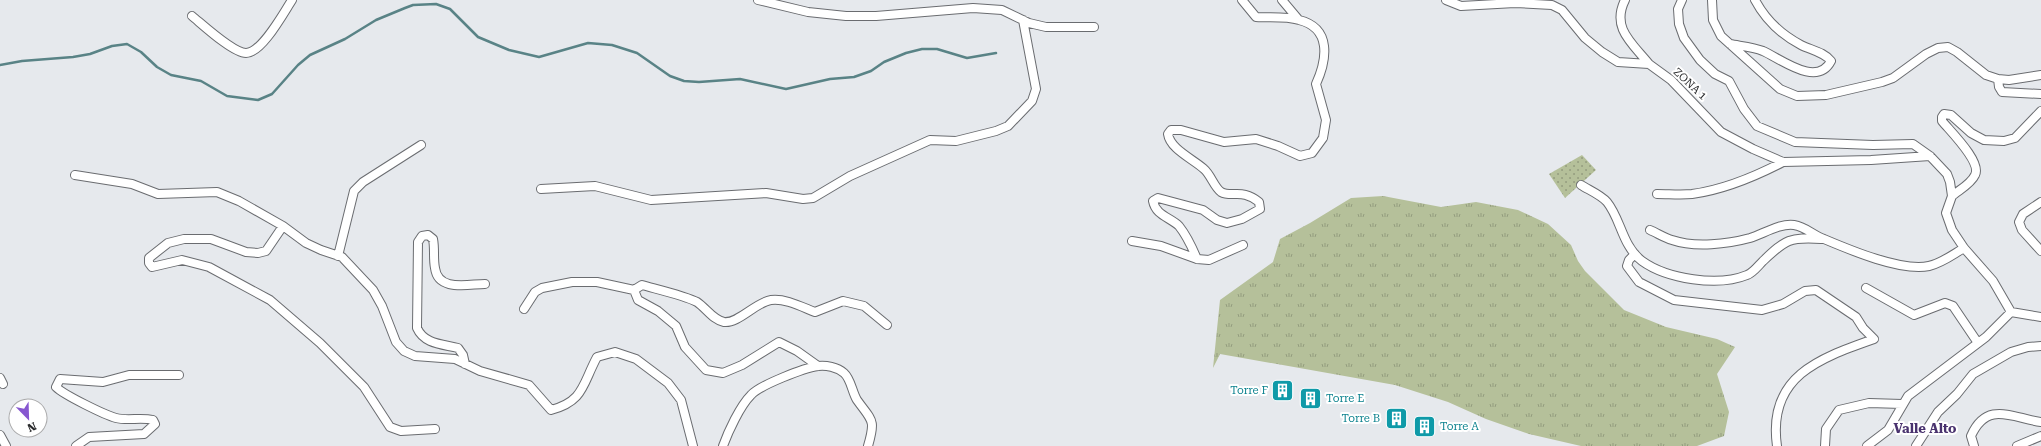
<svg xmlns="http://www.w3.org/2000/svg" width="2041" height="446" font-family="'Roboto Serif',serif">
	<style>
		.grass { fill: url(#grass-tufts) }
		.park { fill: url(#park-dots) }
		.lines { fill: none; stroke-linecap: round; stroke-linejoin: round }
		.stream { stroke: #598386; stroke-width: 2.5 }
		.minor-casing { stroke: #6a6c70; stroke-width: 10 }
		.minor { stroke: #fff; stroke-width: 8 }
		.labels { text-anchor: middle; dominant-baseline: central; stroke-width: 4; stroke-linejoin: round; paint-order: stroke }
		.street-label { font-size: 11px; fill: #27282a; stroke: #fff }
		.culture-label { font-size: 11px; fill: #0d838f; stroke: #fff; text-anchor: end }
		.quarter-label { font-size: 13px; font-weight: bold; fill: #49326e; stroke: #fff }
	</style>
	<defs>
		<pattern id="grass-tufts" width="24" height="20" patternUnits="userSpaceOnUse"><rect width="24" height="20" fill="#b5c09a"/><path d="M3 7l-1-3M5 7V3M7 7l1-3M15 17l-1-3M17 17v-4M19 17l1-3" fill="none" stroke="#939c7e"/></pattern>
		<pattern id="park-dots" width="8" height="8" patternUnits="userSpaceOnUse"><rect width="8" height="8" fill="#b5c09a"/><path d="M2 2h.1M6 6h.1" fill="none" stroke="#939c7e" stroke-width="1.8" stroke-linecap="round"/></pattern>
	</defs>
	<rect width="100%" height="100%" fill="#e6e9ed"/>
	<path class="grass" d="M1383,196L1441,207L1476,202L1518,210L1548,224L1571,245L1578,261L1585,271L1624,310L1666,327L1717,339L1735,347L1717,374L1729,412L1724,436L1697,446H1581L1529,434L1486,419L1448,402L1395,385L1220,354L1213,368L1220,300L1273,262L1280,239L1310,223L1351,198Z"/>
	<path class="park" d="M1582,155L1596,170L1565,198L1549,174Z"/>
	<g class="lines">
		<path class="stream" d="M0,65L22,61L73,57L90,54L112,46L127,44L141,52L157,67L171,75L201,81L227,96L258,100L272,94L298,65L310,55L345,39L376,20L405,8L413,5L436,4L450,9L478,37L509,50L539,57L588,43L612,45L637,53L670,76L684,81L699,82L740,79L786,89L830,79L854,77L871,71L884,62L906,53L922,49H937L967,58L996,53"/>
		<defs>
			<path id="minor" d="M758,0L808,12L846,16H876L973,8L1002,10L1029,23L1046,27H1094
				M1282,0L1298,19
				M1446,0L1461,6L1515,3L1552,5L1562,10L1585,38L1602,52L1618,62L1649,64L1671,80L1721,132L1753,149L1783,162L1871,160L1930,156
				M1625,0C1611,28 1632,43 1649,64
				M1682,0L1678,9L1679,24L1684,38L1700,60L1715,74L1729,81L1744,109L1757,126L1795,142L1873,145L1913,144L1930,156L1947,174L1950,182L1952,196L1946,213L1952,230L1964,248L1993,281L2011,312L2041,317
				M1712,0L1713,20L1721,36L1780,89L1797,96L1826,95L1882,82L1893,78L1926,54L1938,48L1948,47L1957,52L1986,75L1998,79L2009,80L2041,75
				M192,16C203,25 233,53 246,53C262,53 284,12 292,0
				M1730,44C1740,46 1753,47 1763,51C1781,59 1817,88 1831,61C1824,52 1811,50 1801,45C1782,35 1765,19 1755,0
				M1998,79L1999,87L2002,92L2041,94
				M75,175L132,184L158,194L217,192L239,201L283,226L306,243L321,250L342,257L373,290L382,306L396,342L404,351L415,356L455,359L480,371L529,385L551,410C584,401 582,385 597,357L615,352L636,359L668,383L681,400L693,446
				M1581,185C1589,190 1601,195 1607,202C1621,219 1622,246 1642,261C1667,279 1718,287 1747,275C1753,273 1758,266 1763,261C1786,239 1790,237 1821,239
				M541,189L595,186L651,200L766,193L803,199L813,198L850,176L930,140L956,141L996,131L1008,126L1032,101L1036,89L1023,20
				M1657,194C1669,194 1681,195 1692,194C1722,190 1756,176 1783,162
				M1952,196C1959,190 1971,184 1975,175C1982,162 1951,132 1942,121V117L1944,114L1951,115L1971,133L1984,140L2004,141L2015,138L2041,111
				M2041,202L2023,214L2019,222L2022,230L2041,251
				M283,226L266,251L258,253L246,252L211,239H184L168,243L149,258V263L152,267L182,260L209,267L270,300L320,343L364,387L390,427L401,431L435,429
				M1650,230C1657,233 1665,238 1672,240C1695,248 1728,244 1750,238C1763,234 1780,223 1794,225C1806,227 1813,235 1824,239C1850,250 1902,272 1929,266C1942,263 1952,255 1964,248
				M1132,241L1161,246L1197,259L1209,260L1243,245
				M1635,254L1629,260L1627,266L1639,282L1674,300L1762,310L1783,304L1805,291L1816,290L1856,317L1863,328L1874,339C1820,358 1767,376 1777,446
				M338,256L354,191L363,182L421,145
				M1197,259C1192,247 1187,236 1179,226C1170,217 1156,216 1153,201L1158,198L1203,210L1217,220L1227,223L1242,219L1260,209L1259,202C1242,188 1232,198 1221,192C1214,187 1211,175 1204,169C1193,159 1170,149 1168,134L1171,130H1181L1224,142L1256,139L1278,146L1300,156L1312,153L1323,138L1326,120L1316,84C1327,60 1332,28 1299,20C1286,16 1270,18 1256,17L1242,0
				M1866,288L1914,315L1945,303L1953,306L1978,343
				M524,309L535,292L542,288L572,282H597L634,290
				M465,364L463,355L458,348C442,344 424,344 417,328L418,242L422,236L428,235L433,239C435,249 433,258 435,268C438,292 468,284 485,284
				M818,366L797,351L779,342L742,365L723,373L706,370L685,347L676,326L658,311L638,300L634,290L642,285C656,289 686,296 697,302C706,308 713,320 724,322C738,324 756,302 771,300C785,298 802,307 815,312L843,301L864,306L887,325
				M0,378L3,384
				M0,435L6,446
				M76,446L89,437L144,434L155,424L153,420C141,417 128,421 116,418C105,415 64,395 56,387L60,379L103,382L129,375H179
				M723,446C728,432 740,406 751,395C760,385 804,368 818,366C826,365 837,367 844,373C851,379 852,392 857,400C872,421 876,419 868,446
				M1825,446L1826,429L1839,410L1869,403L1902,404
				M1867,446L1888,430L1908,396L1986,337L2011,312
				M1916,446L1938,412L1957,394L1973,374L2011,352L2028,347L2041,346
				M1974,446L1971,436C1987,400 2012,418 2041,422
				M2017,446L2041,436"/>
		</defs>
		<use href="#minor" class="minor-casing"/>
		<use href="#minor" class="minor"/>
	</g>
	<defs>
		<symbol id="building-square" viewBox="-11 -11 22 22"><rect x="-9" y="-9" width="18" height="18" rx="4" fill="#0f9aa8" stroke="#fff"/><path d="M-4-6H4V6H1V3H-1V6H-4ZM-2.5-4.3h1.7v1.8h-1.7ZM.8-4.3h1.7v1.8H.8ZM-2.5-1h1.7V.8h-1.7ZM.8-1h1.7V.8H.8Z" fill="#fff"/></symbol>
	</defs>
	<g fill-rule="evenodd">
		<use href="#building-square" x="1270" y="378" width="25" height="25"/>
		<use href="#building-square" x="1298" y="386" width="25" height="25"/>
		<use href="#building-square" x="1384" y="406" width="25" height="25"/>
		<use href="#building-square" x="1412" y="414" width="25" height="25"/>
	</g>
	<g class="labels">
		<g class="street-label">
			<text transform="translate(1690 84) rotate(43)">ZONA 1</text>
		</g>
		<g class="culture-label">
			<text x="1268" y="390">Torre F</text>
			<text x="1326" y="398" text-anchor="start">Torre E</text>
			<text x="1380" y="418">Torre B</text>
			<text x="1440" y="426" text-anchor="start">Torre A</text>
		</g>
		<g class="quarter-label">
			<text x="1925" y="428">Valle Alto</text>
		</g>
	</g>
	<g transform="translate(28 418) rotate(157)"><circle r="19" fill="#ffffff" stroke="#a9a9aa"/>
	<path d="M0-3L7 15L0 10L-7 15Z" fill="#8757d0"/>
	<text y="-6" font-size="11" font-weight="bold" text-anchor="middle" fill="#27282a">N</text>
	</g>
</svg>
